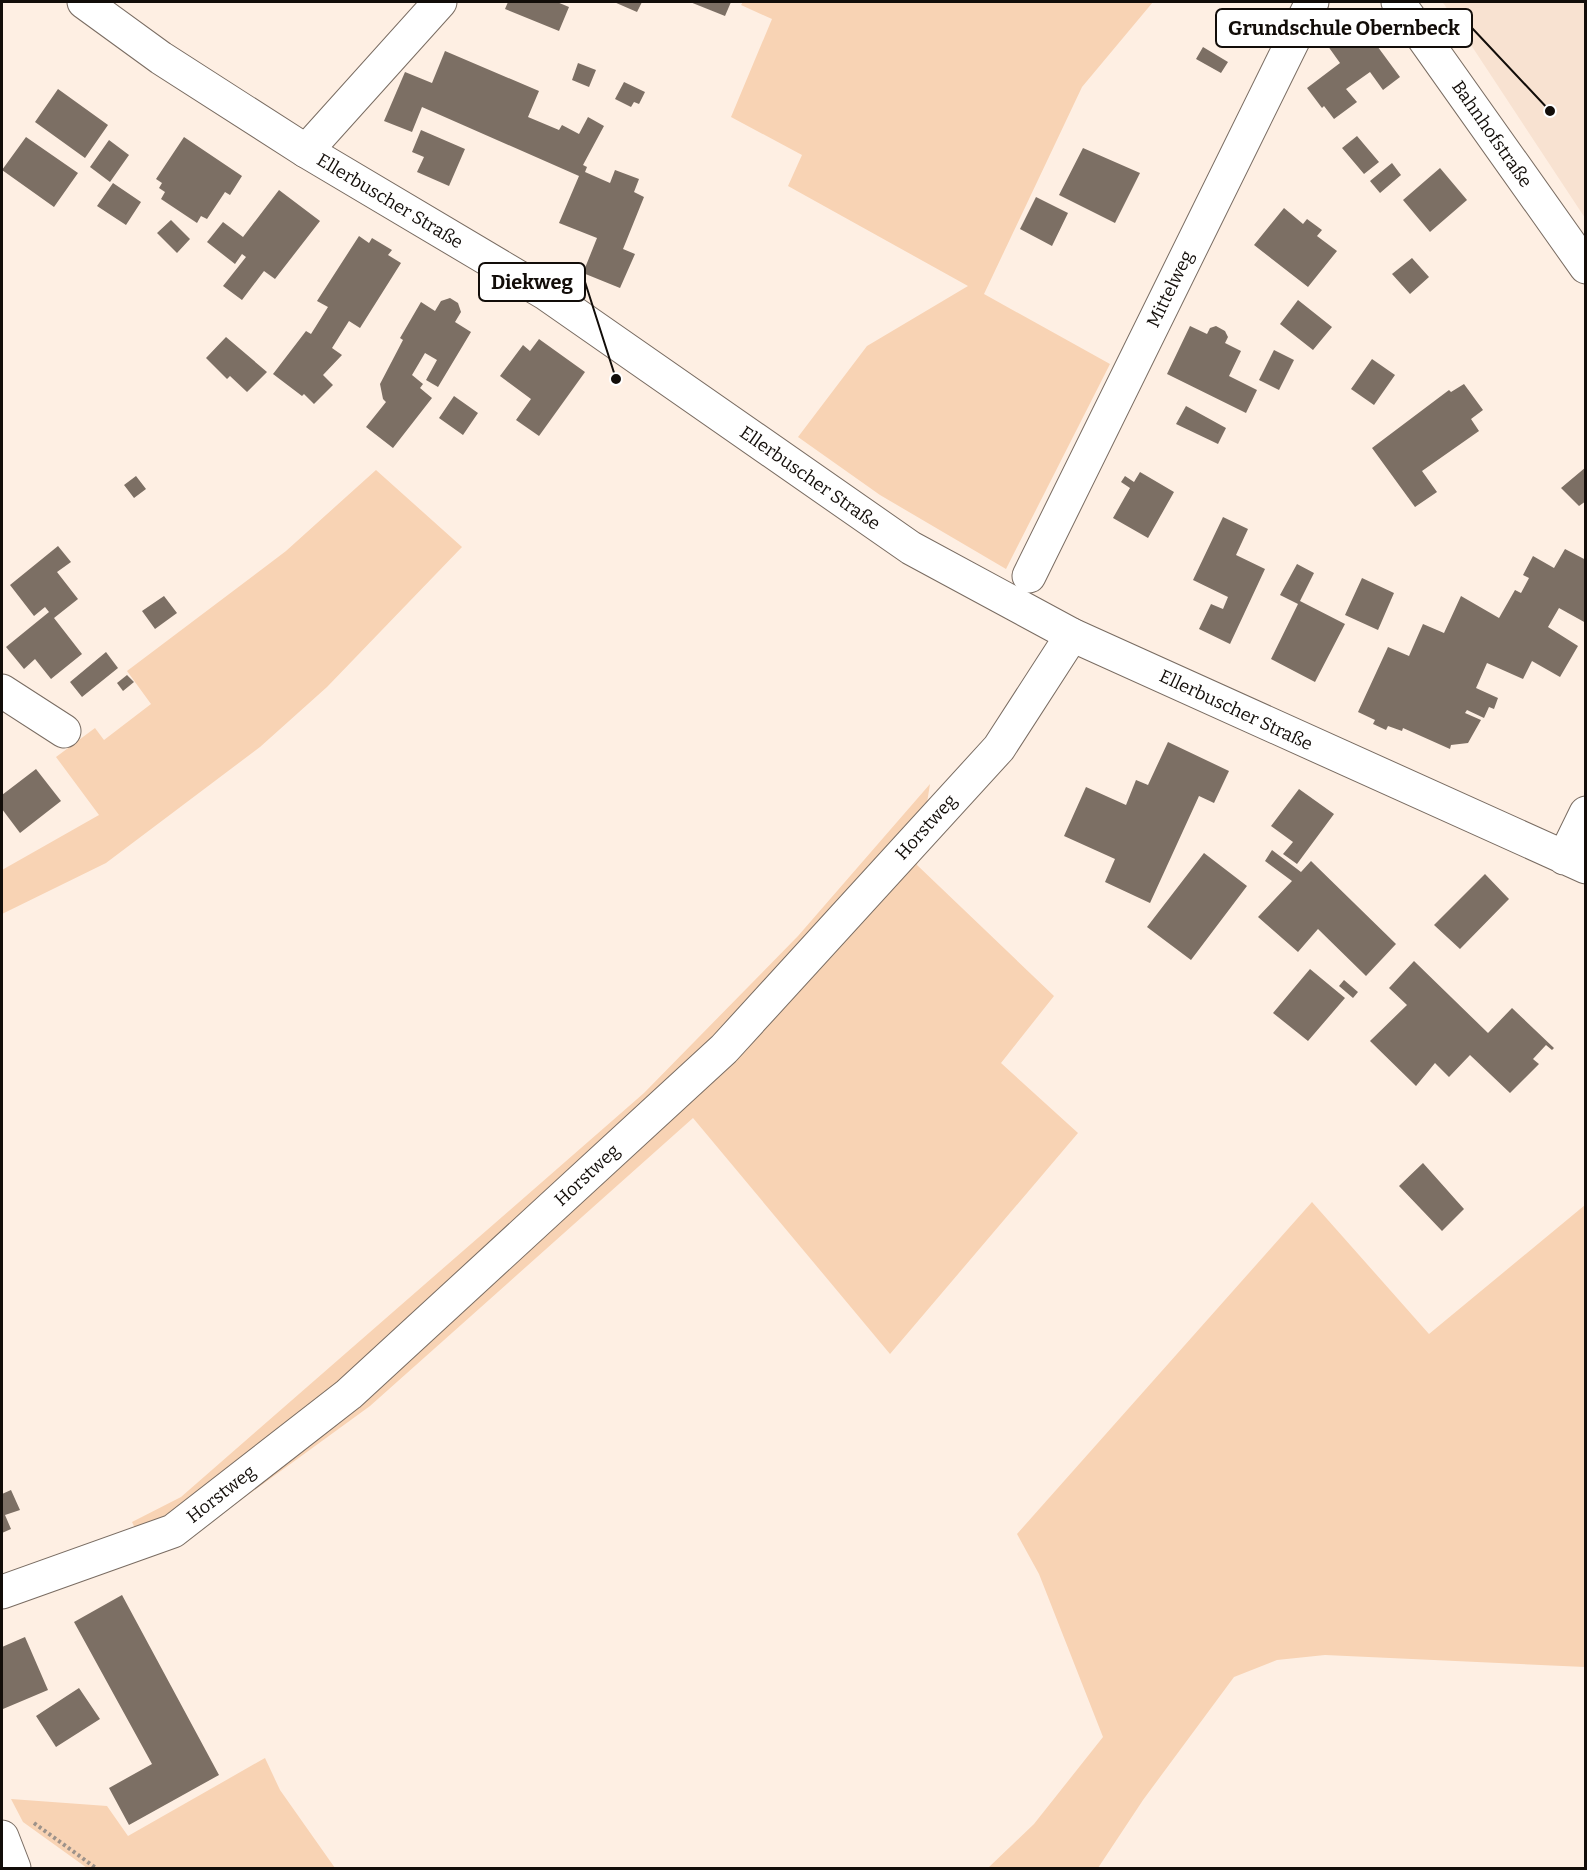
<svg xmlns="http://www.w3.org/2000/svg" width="1587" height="1870" font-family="Bitter,serif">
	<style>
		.built { fill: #f8e2d1 }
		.green { fill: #f8d3b4 }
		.building { fill: #7c6f64 }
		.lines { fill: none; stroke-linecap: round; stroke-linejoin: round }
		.street-casing { stroke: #796c62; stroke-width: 35 }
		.secondary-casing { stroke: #796c62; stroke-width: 35 }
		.path { stroke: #9d928a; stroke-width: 4; stroke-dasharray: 3 3; stroke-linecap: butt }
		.street { stroke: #fff; stroke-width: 33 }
		.secondary { stroke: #fff; stroke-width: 33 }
		.labels { text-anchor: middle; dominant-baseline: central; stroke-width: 5; stroke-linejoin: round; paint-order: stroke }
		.street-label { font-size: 18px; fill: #120d09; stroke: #fff }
		.leader { fill: none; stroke: #120d09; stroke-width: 2 }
		.callout-dot { fill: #120d09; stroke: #fff; stroke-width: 2 }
		.callout { fill: #fff; stroke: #120d09; stroke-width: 2 }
		.callout-label { font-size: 20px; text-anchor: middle; font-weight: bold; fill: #120d09 }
	</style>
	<rect width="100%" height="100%" fill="#feefe3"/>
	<path class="built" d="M1442,2H1585V218L1444,4Z"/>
	<path class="green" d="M743,2H1153L1082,87L984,294L1110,364L1006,569L880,495L798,437L867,346L968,286L788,186L802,155L731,117L772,19L741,5Z
		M376,470L462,547L327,687L260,747L106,863L2,914V870L99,815L56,757L95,728L104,740L151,704L127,671L286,551Z
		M930,784L917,865L1054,996L1001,1063L1078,1133L890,1354L693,1118L370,1406L179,1545L149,1557L132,1522L181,1497L644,1093L798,936Z
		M1312,1202L1429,1334L1585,1205V1667L1325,1655L1277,1660L1234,1677L1143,1800L1098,1868H988L1034,1824L1103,1737L1039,1574L1017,1534Z
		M265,1758L280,1790L335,1868H87L23,1822L11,1799L107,1806L128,1836Z"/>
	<path class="building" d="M508,2H557L569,7L559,31L505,9Z
		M614,2H642L637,12Z
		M690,2H731L725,16Z
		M1355,16L1400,77L1383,90L1370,72L1346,89L1357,102L1334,119L1324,106L1322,108L1307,88L1340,63L1325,42Z
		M1203,47L1228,62L1221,73L1196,59Z
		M445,51L539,91L528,117L559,130L562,125L579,134L588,117L604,126L583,165L587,167L585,172L610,183L615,170L639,179L634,192L644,197L623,249L635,254L620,288L583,273L597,238L559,223L579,176L422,107L412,132L384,121L405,72L432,83Z
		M578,63L596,70L589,87L572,80Z
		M624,82L645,92L639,104L634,102L631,107L615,99Z
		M58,89L108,125L85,158L35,122Z
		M421,130L465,149L449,186L417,172L424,157L412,152Z
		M1357,136L1379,162L1364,174L1342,148Z
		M26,137L78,173L54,207L2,170Z
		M184,137L242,176L230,195L225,192L207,219L201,216L197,223L161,199L165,192L159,188L162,183L156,179Z
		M109,140L129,155L110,182L90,167Z
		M1083,148L1140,173L1115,223L1059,195Z
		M1392,163L1401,175L1380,193L1370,181Z
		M1440,168L1467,200L1430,232L1403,200Z
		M113,183L141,202L126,225L97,206Z
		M279,190L320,221L275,279L264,271L242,300L223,286L246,257L242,254L235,264L207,242L223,222L243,237Z
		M1036,197L1068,213L1052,246L1020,229Z
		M1284,208L1303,224L1307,219L1322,230L1317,236L1337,251L1308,287L1254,245Z
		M171,220L190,239L177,253L157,233Z
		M359,236L369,243L372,238L392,250L388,255L401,263L360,328L349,321L332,348L342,355L323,375L333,385L314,404L304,394L302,396L273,374L306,331L311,334L328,307L317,301Z
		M1412,258L1429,277L1410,294L1392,274Z
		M450,298L458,303L461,312L455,322L471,332L438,387L426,380L437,360L425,353L412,375L423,384L420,388L432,398L393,448L366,427L386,402L383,399L380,384L403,340L400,338L421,302L435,311L441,301Z
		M1298,300L1332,327L1313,350L1280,324Z
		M1190,326L1207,334L1210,328L1216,326L1225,331L1228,337L1225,343L1241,351L1229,376L1257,390L1246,413L1167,374Z
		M226,337L267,372L247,392L230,376L227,379L206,358Z
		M539,339L585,372L539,436L516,420L531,399L500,376L523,345L530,351Z
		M1274,350L1294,360L1279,390L1259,380Z
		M1372,359L1395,375L1374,405L1351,389Z
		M1464,384L1483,410L1471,419L1479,431L1422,471L1437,492L1415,507L1372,448L1449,390L1451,392Z
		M454,396L478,413L463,435L439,418Z
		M1186,406L1226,428L1218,444L1176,424Z
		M1586,467V501L1579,506L1561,488Z
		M1140,472L1174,492L1148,538L1113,518L1130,488L1121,482L1125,476L1134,482Z
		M136,476L146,489L134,498L124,485Z
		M1223,517L1248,529L1236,555L1265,569L1230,644L1199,629L1211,604L1223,609L1228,597L1193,580Z
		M58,546L71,562L57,572L78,599L54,618L82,654L51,679L35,659L24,669L6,647L49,612L45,607L34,616L10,585Z
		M1565,549L1586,560V623L1559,608L1548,627L1578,646L1560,677L1532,661L1523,679L1487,663L1476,688L1498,698L1494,709L1489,707L1484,718L1467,710L1465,713L1481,720L1468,743L1451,745L1450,749L1403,728L1402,731L1388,726L1386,730L1373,724L1375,720L1358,712L1388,647L1409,656L1423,624L1444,633L1461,596L1499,618L1515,590L1521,593L1529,578L1523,575L1533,556L1554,568Z
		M1297,564L1314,573L1300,601L1345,624L1315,682L1271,659L1298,604L1280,595Z
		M1362,578L1394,593L1378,630L1345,615Z
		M164,596L177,613L155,629L142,611Z
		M106,652L118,668L82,697L70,682Z
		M127,675L134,682L123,691L117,683Z
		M1168,742L1229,771L1214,803L1199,796L1150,903L1105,882L1115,859L1064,836L1086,787L1126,805L1136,780L1148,785Z
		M36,769L61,801L20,833L2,809V795Z
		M1299,789L1334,814L1297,864L1283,854L1293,842L1271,826Z
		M1272,850L1301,872L1311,861L1396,944L1366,976L1318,929L1298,952L1258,917L1292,881L1265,861Z
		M1204,853L1247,886L1191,960L1147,927Z
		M1485,874L1509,899L1460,949L1434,925Z
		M1414,961L1488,1033L1512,1008L1554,1048L1552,1050L1546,1045L1533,1059L1539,1064L1510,1093L1470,1055L1449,1077L1435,1063L1416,1086L1370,1041L1407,1005L1389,988Z
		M1310,969L1345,998L1308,1041L1273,1013Z
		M1344,980L1358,992L1353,998L1339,986Z
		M1423,1163L1464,1209L1442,1231L1399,1186Z
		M11,1490L20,1510L5,1515L11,1529L2,1533V1494Z
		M122,1595L219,1775L129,1825L109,1788L152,1764L74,1622Z
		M25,1637L48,1690L3,1709L2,1647Z
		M79,1688L100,1719L56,1747L36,1716Z"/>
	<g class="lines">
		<defs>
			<path id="street" d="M306,151L440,2
				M1029,576L1312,2
				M2,691L64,731
				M2,1592L173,1531L349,1394L724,1049L999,748L1072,635
				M2,1837L14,1868"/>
			<path id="secondary" d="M84,2L161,58L306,151L545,293L911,548L1072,635L1586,867
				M1398,2L1586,267
				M1564,858L1586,813"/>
		</defs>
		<use href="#street" class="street-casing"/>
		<use href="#secondary" class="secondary-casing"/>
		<path class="path" d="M34,1823L96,1868"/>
		<use href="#street" class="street"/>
		<use href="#secondary" class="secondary"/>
	</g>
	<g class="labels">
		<g class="street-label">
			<text transform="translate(1492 134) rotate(55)">Bahnhofstraße</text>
			<text transform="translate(390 201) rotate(31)">Ellerbuscher Straße</text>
			<text transform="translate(1170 289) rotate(-64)">Mittelweg</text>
			<text transform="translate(810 478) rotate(35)">Ellerbuscher Straße</text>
			<text transform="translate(1236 710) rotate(25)">Ellerbuscher Straße</text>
			<text transform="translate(926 827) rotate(-48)">Horstweg</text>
			<text transform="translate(587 1175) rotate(-43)">Horstweg</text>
			<text transform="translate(221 1494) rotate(-38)">Horstweg</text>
		</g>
	</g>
	<path class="leader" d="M1550 111L1472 28M616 379L585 282"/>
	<g class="callout-dot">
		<circle cx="1550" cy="111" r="6"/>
		<circle cx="616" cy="379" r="6"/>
	</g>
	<g class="callout">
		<rect x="1216" y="9" width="256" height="38" rx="6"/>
		<rect x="479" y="263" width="106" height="38" rx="6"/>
	</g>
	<g class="callout-label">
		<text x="1344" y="35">Grundschule Obernbeck</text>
		<text x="532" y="289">Diekweg</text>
	</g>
	<rect width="1587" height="1870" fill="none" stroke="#120d09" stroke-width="6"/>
</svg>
